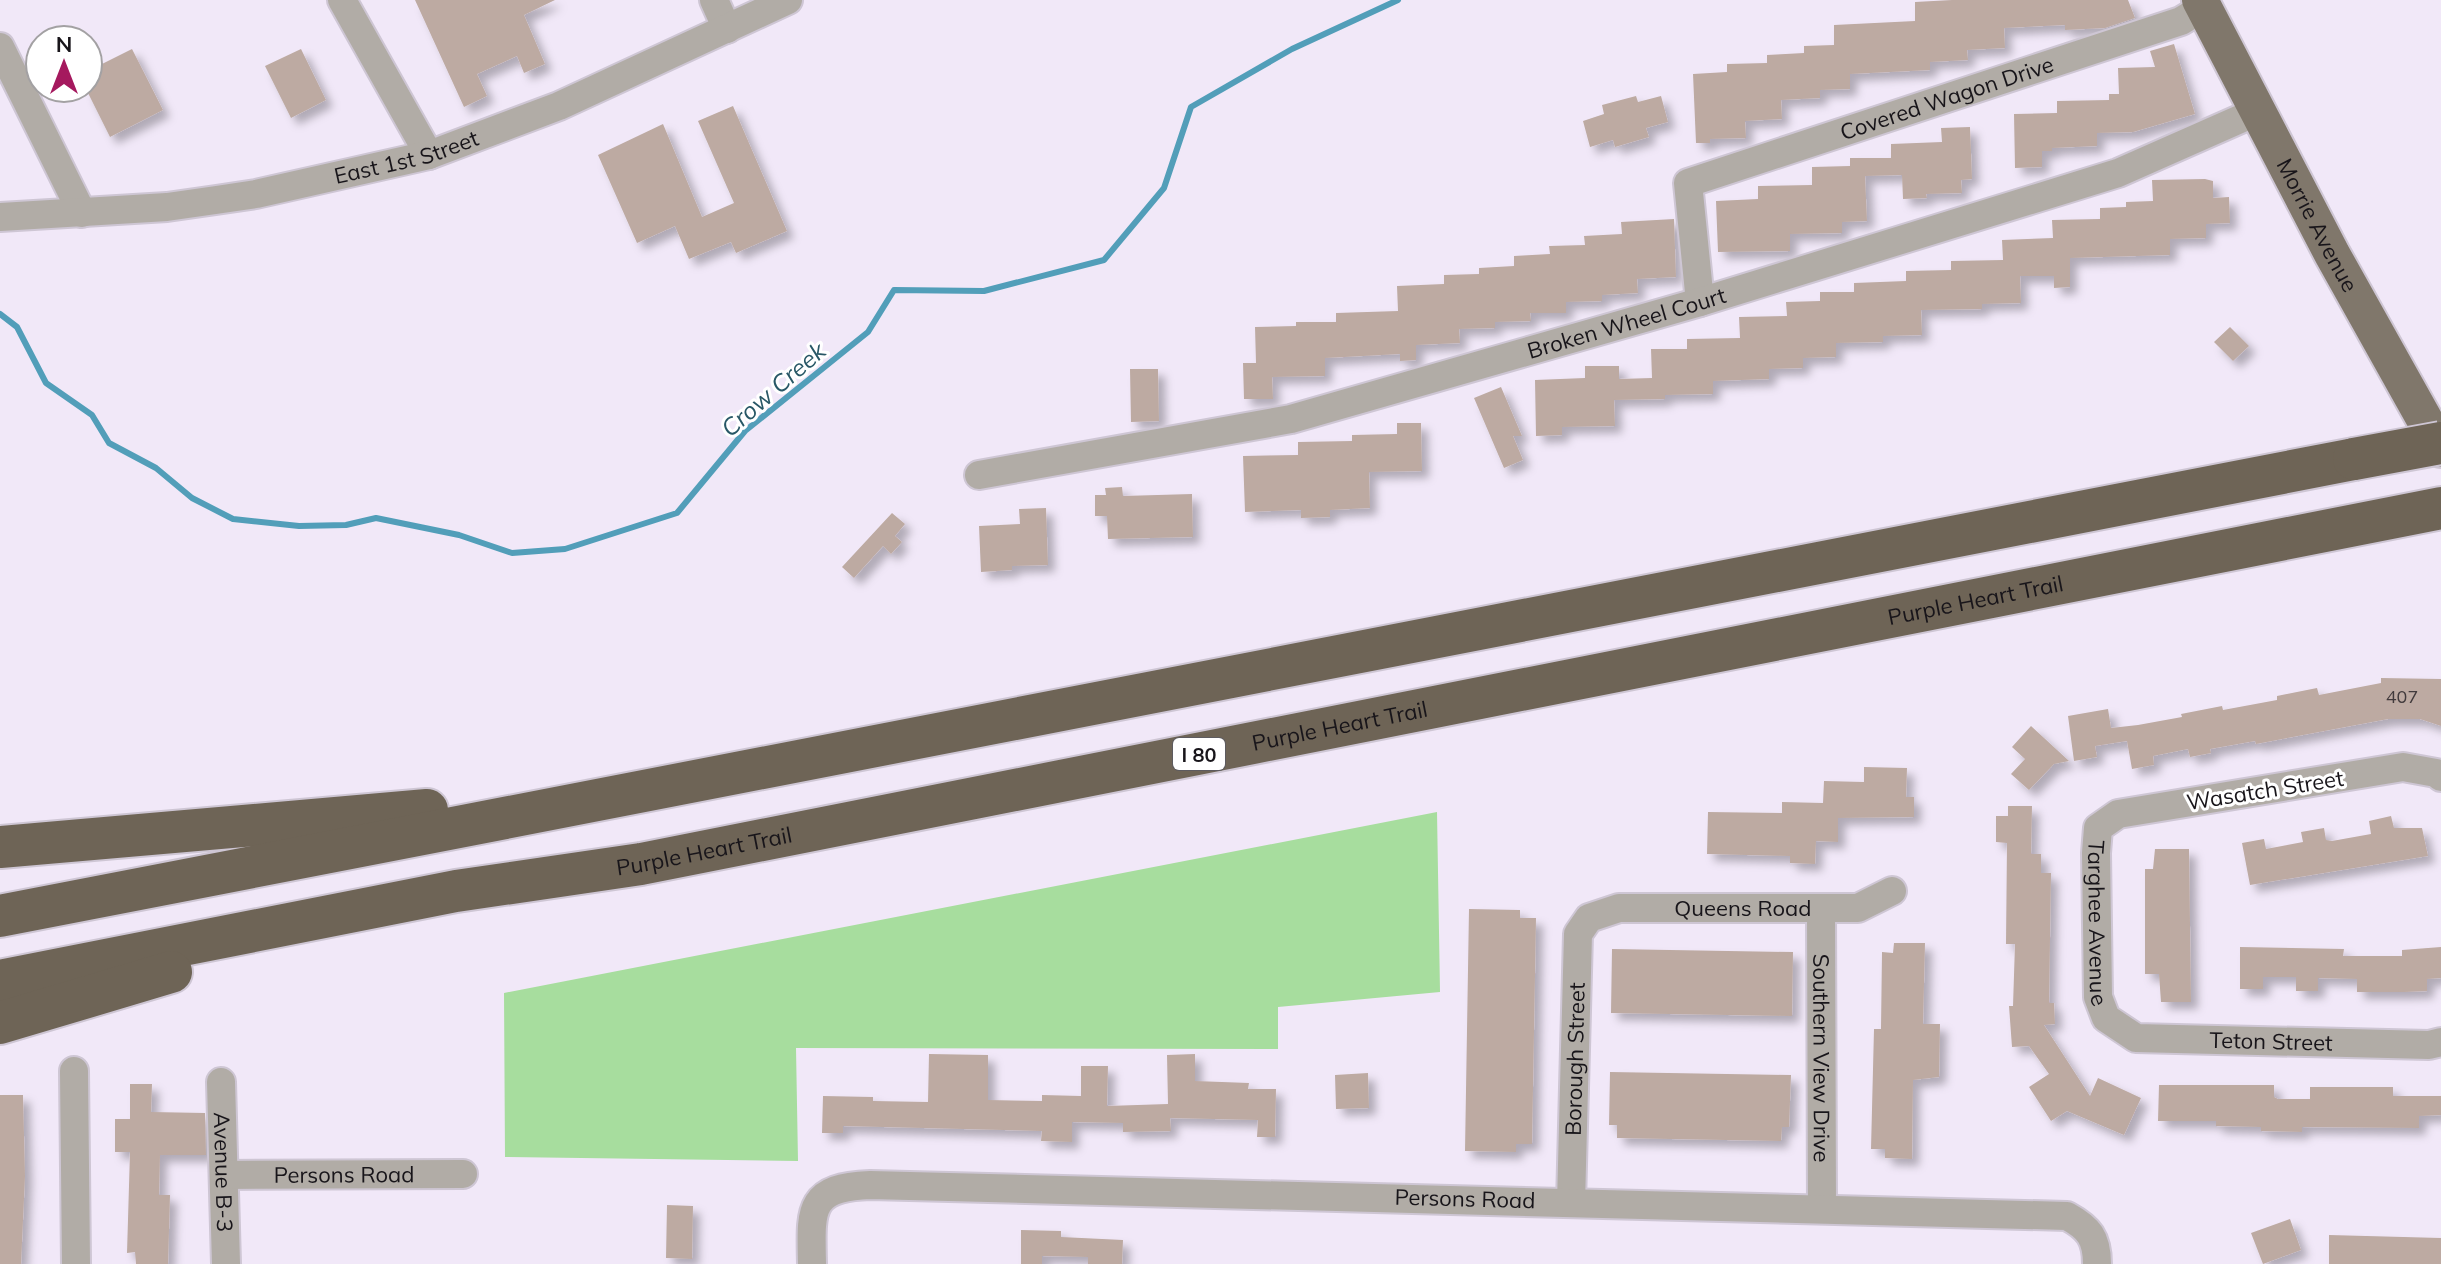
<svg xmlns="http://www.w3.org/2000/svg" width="2441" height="1264" font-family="Mulish,sans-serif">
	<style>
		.green { fill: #a7dd9e }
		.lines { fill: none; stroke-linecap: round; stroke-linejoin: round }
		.stream { stroke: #529eb9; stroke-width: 6 }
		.building { fill: #bdaaa2; filter: url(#shadow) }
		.minor-casing { stroke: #cec6d4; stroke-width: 32 }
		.major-casing { stroke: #cec6d4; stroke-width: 40 }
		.highway-casing { stroke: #cec6d4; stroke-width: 46 }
		.minor { stroke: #b1aca6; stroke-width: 28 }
		.major { stroke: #80776b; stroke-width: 36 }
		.highway { stroke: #6e6456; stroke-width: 42 }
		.highway-bridge-casing { stroke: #cec6d4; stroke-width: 46; stroke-linecap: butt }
		.highway-bridge { stroke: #6e6456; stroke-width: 42 }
		.labels { text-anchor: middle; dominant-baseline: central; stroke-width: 6; stroke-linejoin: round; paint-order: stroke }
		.number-label { font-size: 18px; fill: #413a3c }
		.shield { fill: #fff; stroke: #5d5b5f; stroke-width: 2 }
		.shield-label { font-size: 20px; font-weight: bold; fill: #18151a }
		.street-label { font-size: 22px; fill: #18151a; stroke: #fff }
		.water-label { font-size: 24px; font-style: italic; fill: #285766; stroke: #fff }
	</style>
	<defs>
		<filter id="shadow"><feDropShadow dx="7" dy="7" stdDeviation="4" flood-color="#0004"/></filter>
	</defs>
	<rect width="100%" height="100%" fill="#f1e8f8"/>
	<path class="green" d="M1437,812L1440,992L1278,1007V1049L796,1048L798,1161L505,1157L504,993Z"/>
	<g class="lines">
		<path class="stream" d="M0,314L17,327L46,383L92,415L109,443L156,468L192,498L233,519L299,526L346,525L376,518L459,535L512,553L565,549L677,513L745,431L868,332L894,290L984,291L1104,260L1164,188L1191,107L1292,49L1398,0"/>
	</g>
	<path class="building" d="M415,0H555L524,15L545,64L524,73L517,56L477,74L487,96L464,107Z
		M1952,0H2128L2135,18L2105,28L2065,30V25L2004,28L2005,48L1967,50L1968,60L1930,62V70L1850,74V89L1820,90V98L1781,100L1782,119L1745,121L1746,138L1710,139V143H1696L1693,74L1727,72V64L1767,63V55L1804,53V46L1834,45V25L1915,21V2Z
		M2174,44L2195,114L2133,132L2097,133V146L2052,148V151H2042V167L2015,168L2014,114L2057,113V101L2109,100V94H2119L2118,68L2155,67L2150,51Z
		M132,49L163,110L110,137L88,93V71Z
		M301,49L326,100L291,118L265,66Z
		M1636,96L1638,102L1661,96L1668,122L1646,128L1649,137L1615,147L1613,140L1590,147L1583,121L1604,114L1602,105Z
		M733,106L787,231L736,253L731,242L689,259L675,226L637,243L598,155L663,124L702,217L734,203L698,121Z
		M1970,127L1972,179L1961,180L1962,193L1926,194L1927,198L1903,199L1902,175L1865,176L1867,221L1842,222V233L1790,234V251L1718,252L1716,201L1758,199V186L1812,185V167L1850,166V158H1891V144L1942,142L1941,128Z
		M2205,179L2213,181V198L2229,197L2230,223L2206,224V238L2170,239V255L2070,258V287L2054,288V276H2020L2021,303L1982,304V309L1921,310L1922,335L1883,336V342L1836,343V357L1803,358V368L1769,369V379L1713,381V394L1665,395V399L1614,400L1615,426L1562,427V435L1536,436L1535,380L1585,378V366H1619V379L1652,378L1651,349H1687V339L1740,338L1739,317L1787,316L1786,302L1820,301V292H1854V283L1906,281V271L1951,270V261L2003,260L2002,240L2053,238L2052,220L2100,219V208L2126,207V202L2153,201L2152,180Z
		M1674,219L1676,277L1637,279L1638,293L1602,295V301L1566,302V313H1530L1531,321L1495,322V328L1459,329L1460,343L1416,345V360L1400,361V354L1325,358V376L1272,377L1273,399H1244L1243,363H1256L1255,327L1296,326V322H1336V313L1398,311L1397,286L1444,284V275L1479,274V268L1514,266V256L1550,254L1549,246L1585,245L1584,236L1622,234L1621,222Z
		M2230,327L2249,346L2233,361L2214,342Z
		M1130,369H1158L1159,421L1131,422Z
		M1501,387L1522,436H1513L1523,460L1504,468L1474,398Z
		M1397,423H1421L1422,471L1369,472L1370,508L1330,510V517L1301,518V510L1245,512L1243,456L1298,455V442L1352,441V435L1397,434Z
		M1122,487L1123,496L1192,494L1193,537L1108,539L1107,516H1095V495H1106L1105,488Z
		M1046,508L1048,565L1012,566V570L981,572L979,526L1020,524L1019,509Z
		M892,513L905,524L895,536L902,542L891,554L883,546L854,578L842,567Z
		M2381,678L2441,679V726L2420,719H2388L2256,744L2255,741L2210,749L2211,753L2190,757L2188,749L2153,756L2154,765L2132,769L2127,741L2095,746L2097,757L2074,761L2068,716L2108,709L2111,728L2138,725L2182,717L2181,714L2222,706L2223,710L2277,700V696L2317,688L2319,695L2381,683Z
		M2031,726L2069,761L2054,764L2029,790L2011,774L2025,759L2012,747Z
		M1864,767L1907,768L1906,797H1914V817L1838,818V842L1816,841L1815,864L1790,863V856L1707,854L1708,812L1782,813V802L1823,803L1824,781L1864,782Z
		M2008,806H2032L2031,854H2041V873H2051L2049,1003H2054L2055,1024L2044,1025L2090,1096L2098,1078L2141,1098L2124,1135L2067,1111L2051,1121L2029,1087L2049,1074L2029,1046L2012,1047L2009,1006H2013L2015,944H2006L2007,843L1996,842V816H2008Z
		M2391,816L2394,828H2422L2428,856L2250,885L2242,843L2264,839L2266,849L2303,842L2301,832L2324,828L2326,840L2332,841L2371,834L2369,821Z
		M2155,849H2189L2191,1002H2161L2159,974H2145V869H2153Z
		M1469,909L1520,910V918H1536L1532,1144H1516V1152L1465,1151Z
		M1894,943H1925L1923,1024H1940L1939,1077L1913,1080L1912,1159L1885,1158V1149H1871L1874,1029H1881L1882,952L1893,953Z
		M2240,947L2344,949L2343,956H2402V950L2441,947V978L2427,979V991L2404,992H2357V979L2318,978V991H2296V977H2263V989H2240Z
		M1612,949L1793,952L1792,1016L1611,1013Z
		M929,1054L988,1055V1100L1042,1101V1095L1081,1096V1066H1108L1107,1106L1168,1104L1167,1055L1195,1054V1081L1249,1083L1248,1089H1276L1275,1137H1257L1258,1120L1170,1118L1171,1131L1123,1132V1123L1072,1122V1142L1041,1141L1042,1131L843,1126V1133H822L823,1096L873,1097V1101L928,1102Z
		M1610,1072L1791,1075L1789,1127H1782L1781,1141L1617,1138V1125H1609Z
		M1368,1073L1369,1108L1336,1109L1335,1075Z
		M130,1084H152L151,1112L205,1113L206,1155H160L159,1195H170L168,1264H136L135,1252L127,1253L130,1152H115V1119H130Z
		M2159,1085H2274V1097L2278,1099H2310V1087H2393V1096H2441V1115L2419,1116V1128L2302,1127V1132L2261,1131V1127L2216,1126V1121H2158Z
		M0,1095H23L25,1176L21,1264H0Z
		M667,1205L693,1206L692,1259L666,1258Z
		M2290,1219L2301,1250L2263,1264L2251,1233Z
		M1021,1230L1061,1231V1237L1123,1240L1122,1264H1088V1257L1042,1256V1264H1021Z
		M2329,1235L2441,1238V1264H2329Z"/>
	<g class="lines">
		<defs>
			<g id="minor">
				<path d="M342,0L429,155"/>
				<path d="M714,0L727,29"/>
				<path d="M0,47L82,213"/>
				<path id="s1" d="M0,217L167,207L216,200L256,194L429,155L559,106L788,0"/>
				<path id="s2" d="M1700,302L1688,183L2181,21L2204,7"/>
				<path id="s3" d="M979,475L1291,419L1700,302L2118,173L2256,112"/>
				<path id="s4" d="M2441,777L2436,773L2403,767L2118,814L2098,828L2096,853L2098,997L2106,1018L2136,1038L2429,1045L2441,1042"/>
				<path id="s5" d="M1821,910L1822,1208"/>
				<path d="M74,1071L76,1264"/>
				<path id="s6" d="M221,1082L226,1264"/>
				<path id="s7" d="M224,1175L463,1174"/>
				<path id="s8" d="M1571,1203L1578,934L1589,918L1619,908H1858L1892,891"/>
				<path id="s9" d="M812,1264C811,1211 807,1187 870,1185C1269,1193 1668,1203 2067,1216C2089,1228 2097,1238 2097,1264"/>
			</g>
			<g id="major">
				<path id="s10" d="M2200,0L2332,254L2441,449"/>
			</g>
			<g id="highway">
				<path d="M0,847L427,810"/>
				<path d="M0,916L2354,459"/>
				<path id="s11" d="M0,981L456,891L641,864L2441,508"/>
				<path d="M0,1023L171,972"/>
			</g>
		</defs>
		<use href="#minor" class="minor-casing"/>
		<use href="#major" class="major-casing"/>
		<use href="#highway" class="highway-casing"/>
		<use href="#minor" class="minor"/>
		<use href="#major" class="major"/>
		<use href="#highway" class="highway"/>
		<defs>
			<path id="highway-bridge" d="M2354,459L2441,443"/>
		</defs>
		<use href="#highway-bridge" class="highway-bridge-casing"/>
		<use href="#highway-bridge" class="highway-bridge"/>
	</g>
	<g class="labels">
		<g class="number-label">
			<text x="2402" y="696">407</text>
		</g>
		<rect class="shield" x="1173" y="738" width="52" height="32" rx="6"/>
		<g class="shield-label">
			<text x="1199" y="754">I 80</text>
		</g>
		<g class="street-label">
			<text stroke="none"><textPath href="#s2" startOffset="392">Covered Wagon Drive</textPath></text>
			<text stroke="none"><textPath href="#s1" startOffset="412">East 1st Street</textPath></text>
			<text stroke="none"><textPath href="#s10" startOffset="254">Morrie Avenue</textPath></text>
			<text stroke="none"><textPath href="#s3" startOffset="666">Broken Wheel Court</textPath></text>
			<text stroke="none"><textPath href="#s11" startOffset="2012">Purple Heart Trail</textPath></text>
			<text stroke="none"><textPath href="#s11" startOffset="1364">Purple Heart Trail</textPath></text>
			<text transform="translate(2265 790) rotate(-9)">Wasatch Street</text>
			<text stroke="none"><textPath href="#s11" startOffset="716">Purple Heart Trail</textPath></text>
			<text stroke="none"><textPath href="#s8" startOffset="444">Queens Road</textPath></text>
			<text stroke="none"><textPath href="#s4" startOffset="448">Targhee Avenue</textPath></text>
			<text stroke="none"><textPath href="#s4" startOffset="716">Teton Street</textPath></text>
			<text stroke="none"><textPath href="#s8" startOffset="144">Borough Street</textPath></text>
			<text stroke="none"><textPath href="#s5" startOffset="148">Southern View Drive</textPath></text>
			<text stroke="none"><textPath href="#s6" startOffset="90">Avenue B-3</textPath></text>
			<text stroke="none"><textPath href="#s7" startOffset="120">Persons Road</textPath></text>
			<text stroke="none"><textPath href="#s9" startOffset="714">Persons Road</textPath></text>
		</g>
		<g class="water-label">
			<text transform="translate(773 389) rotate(-41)">Crow Creek</text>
		</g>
	</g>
	<g transform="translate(64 64)"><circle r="38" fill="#ffffff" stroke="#a3a1a3" stroke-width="2"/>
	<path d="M0-6L14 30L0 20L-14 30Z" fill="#a5195e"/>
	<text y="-12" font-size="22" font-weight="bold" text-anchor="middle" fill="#18151a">N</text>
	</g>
</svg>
